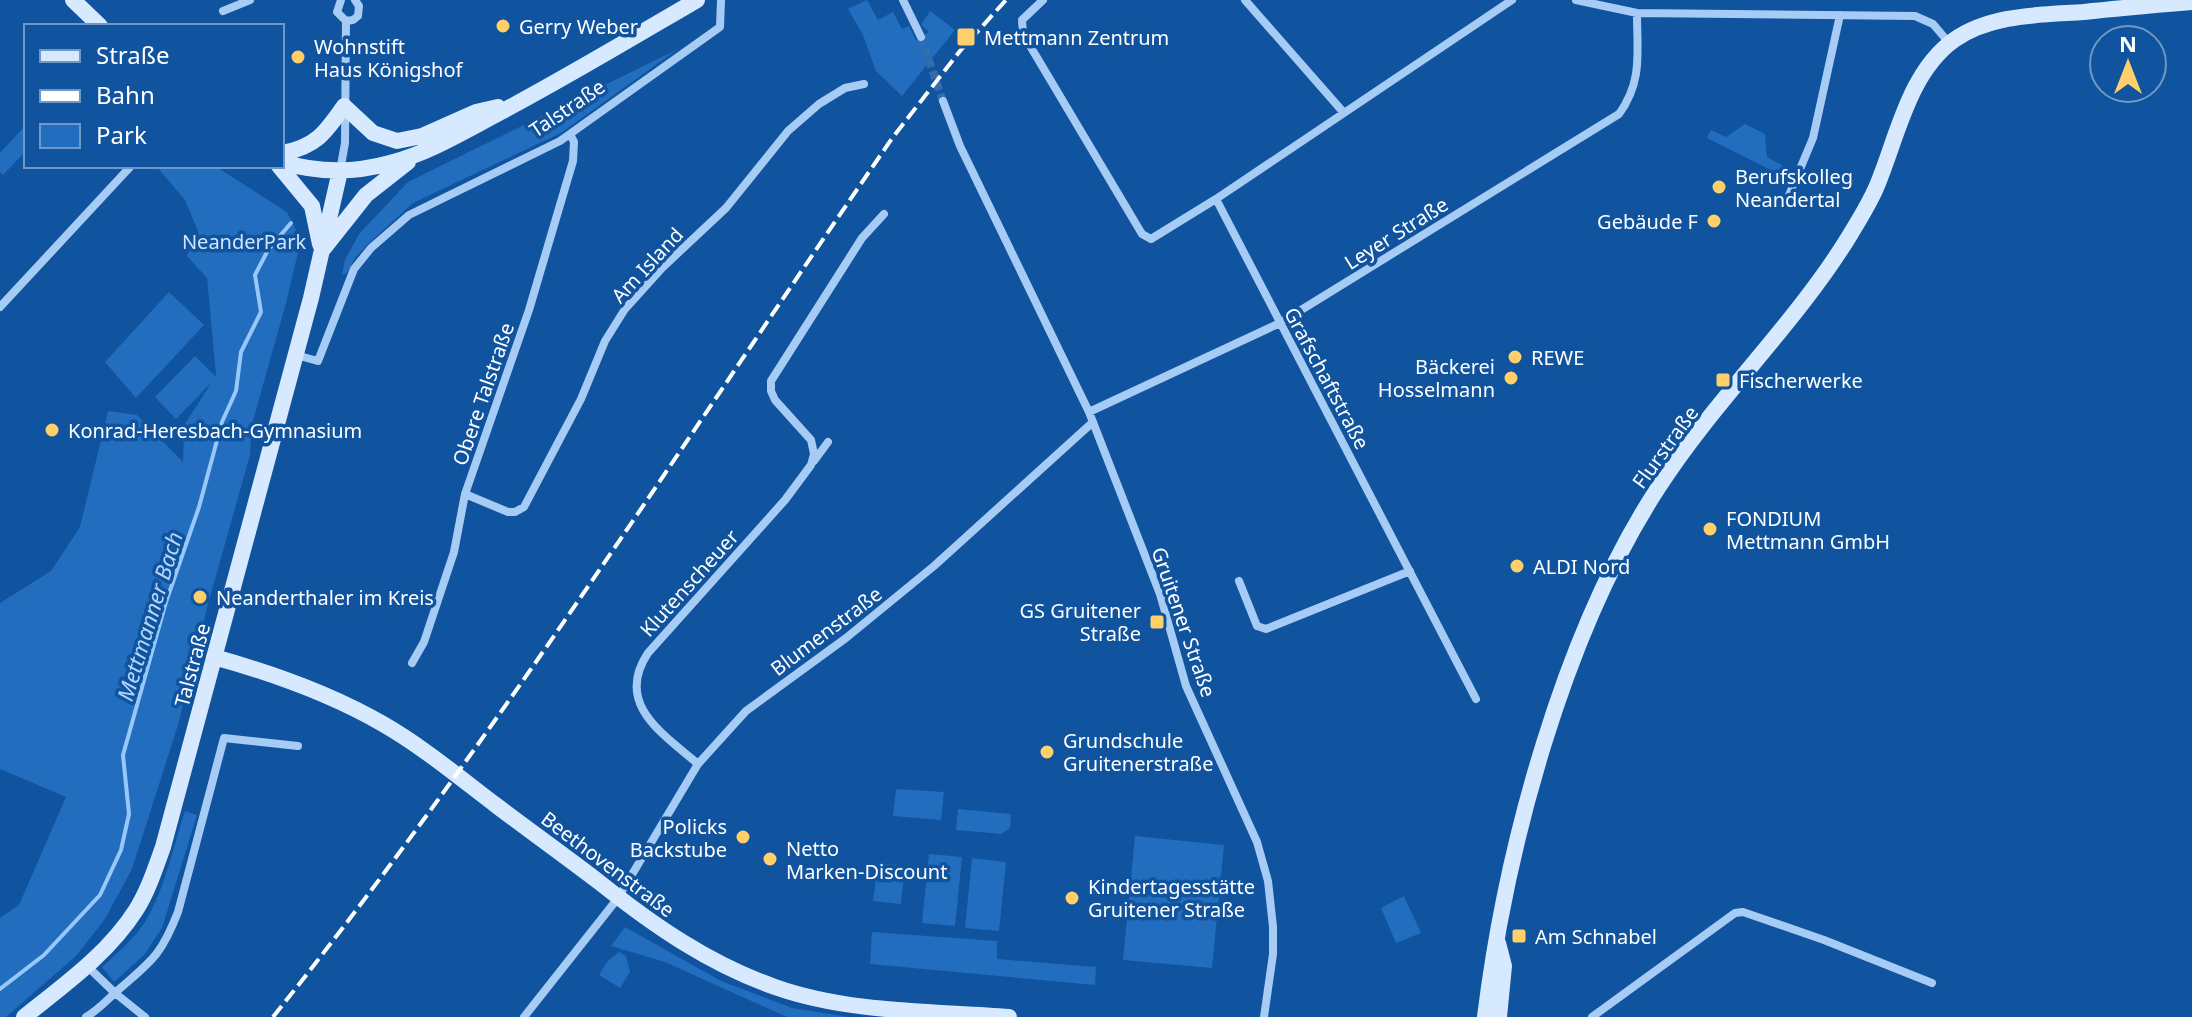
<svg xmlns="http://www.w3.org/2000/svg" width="2192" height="1017" font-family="'Noto Sans',sans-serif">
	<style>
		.green { fill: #226dbd }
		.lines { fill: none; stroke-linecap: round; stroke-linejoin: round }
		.stream { stroke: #98c8f9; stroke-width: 4 }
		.street-tunnel { stroke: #346dad; stroke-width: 8; stroke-dasharray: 8 4; stroke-linecap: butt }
		.street { stroke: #a6ccf5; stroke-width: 8 }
		.secondary { stroke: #d7e9fe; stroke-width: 16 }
		.rail { stroke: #fff; stroke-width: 4; stroke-dasharray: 14 6; stroke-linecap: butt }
		.poi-dot { fill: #ffd06a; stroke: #10539e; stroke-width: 3 }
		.labels { text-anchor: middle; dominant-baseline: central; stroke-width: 7; stroke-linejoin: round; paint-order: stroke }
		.poi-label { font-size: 20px; fill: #fff; stroke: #10539e; text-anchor: start }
		.street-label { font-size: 20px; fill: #fff; stroke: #10539e }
		.park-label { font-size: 20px; fill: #cfe6fe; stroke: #10539e }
		.water-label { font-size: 22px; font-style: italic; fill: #b3d6fc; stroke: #10539e }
	</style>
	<rect width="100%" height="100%" fill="#10539e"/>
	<path class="green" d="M867,0L878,20L893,12L902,29L909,26L916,40L929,32L921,25L930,11L955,30L902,96L876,71L863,35L848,9Z
		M678,49L561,133L413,203L368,244L355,258L347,273L342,275L345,260L359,234L408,182Z
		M1745,124L1765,134L1767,157L1787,168L1783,176L1707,138L1711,130L1726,137Z
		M24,127L26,151L3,175L0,172V153Z
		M156,166H215L287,212L301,240L286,303L252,424L250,455L208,604L178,725L132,869L105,919L76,956L6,1017H0V918L19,905L66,797L0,769V603L51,571L80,527L108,411L137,415L183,462L184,425L212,382L176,419L155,397L195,356L215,376L216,375L207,278L187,256L198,231L185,200Z
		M169,292L204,325L136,398L105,362Z
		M896,789L944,792L941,820L893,816Z
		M958,809L1011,814L1010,828L1001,834L956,830Z
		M185,811L197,815L162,928L144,955L114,982L102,967C117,953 134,939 145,922C165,889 173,847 185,811Z
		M1135,836L1224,845L1212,968L1123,960Z
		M929,854L962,857L955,926L922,923Z
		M972,858L1006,862L999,931L965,928Z
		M878,863L905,866L901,904L873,901Z
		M1404,896L1421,933L1396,943L1381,908Z
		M625,927L721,981L792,1008L849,1017H787L665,962L611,946Z
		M872,932L997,941V959L1096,967L1095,985L870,964Z
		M619,952L626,956L630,972L620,988L599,975L607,962Z"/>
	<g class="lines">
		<path class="stream" d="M0,989L44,955L100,895L121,850L129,814L123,755L166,602L199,507L222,422L236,391L241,352L261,312L255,275L268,250L291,223"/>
		<path class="street-tunnel" d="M921,37L943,101"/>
		<path class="street" d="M341,0L337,12L346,21
			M903,0L921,37
			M1043,0L1022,20L1023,34L1142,234L1151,239L1216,199L1512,0
			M1245,0L1344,113
			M1576,0L1637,13L1915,16L1933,24L1950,44
			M223,11L250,0
			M346,21L353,20L358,16L359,6L355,0
			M943,101L960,146L1089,412L1160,594L1186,686L1257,842L1268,881L1273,927V954L1264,1017
			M340,171L345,143L346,21
			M1216,199L1476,699
			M1787,200L1813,138L1840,15
			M0,307L131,166
			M296,355L318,361L354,269L371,248L409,215L560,141L720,27L721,0
			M1089,412L1280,323L1619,114C1643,81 1637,52 1637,13
			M814,461L828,442
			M465,494L508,512H515L524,507L581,399L605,341L625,309L662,268L726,208L788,131L819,104L845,88L864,84
			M1239,581L1257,626L1266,629L1410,571
			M412,663L424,642L454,552L465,494L529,310L573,161L574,142L570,134
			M698,764C663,734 614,704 648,653L785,500L811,465L814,454L811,440L775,400L771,391V381L862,238L884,214
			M87,966L115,993L145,1017
			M86,1017C98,1010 106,1001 116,992C151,961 160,958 178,912L224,738L298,746
			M524,1017L618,898L698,764L746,711L846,638L934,566L1093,422
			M1592,1017L1735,913L1743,912L1824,940L1932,983"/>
		<path class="secondary" d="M73,0L100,26
			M282,153C316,147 326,132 344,106L373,133L397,141L422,136L476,112L498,107
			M282,162C318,173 354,173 390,163C429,153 465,131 501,112C567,77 632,38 697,0
			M279,166L312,206L320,244
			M324,248L366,195L408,162
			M214,657C272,673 331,694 383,724C423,747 460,778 497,806C530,831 565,856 599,882C653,925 709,964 775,987C848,1013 932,1011 1009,1017
			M1498,943L1504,966L1499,1017
			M24,1017C64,985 108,954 136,910C148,891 155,869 163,847L311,298L340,171
			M1485,1017C1506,847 1564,632 1658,488C1715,399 1795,325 1850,235C1859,220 1869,204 1876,188C1897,139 1908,73 1954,40C1991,14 2041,15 2084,12C2120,8 2156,5 2192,2"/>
		<path class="rail" d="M273,1017C497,737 689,433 893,137L960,51L1006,0"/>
	</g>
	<g class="poi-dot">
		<circle cx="503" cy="26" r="8"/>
		<rect x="956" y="27" width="20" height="20" rx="4"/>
		<circle cx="298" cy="57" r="8"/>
		<circle cx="1719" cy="187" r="8"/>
		<circle cx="1714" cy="221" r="8"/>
		<circle cx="1515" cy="357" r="8"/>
		<circle cx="1511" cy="378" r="8"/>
		<rect x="1715" y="372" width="16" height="16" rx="4"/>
		<circle cx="52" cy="430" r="8"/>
		<circle cx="1710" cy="529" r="8"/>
		<circle cx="1517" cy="566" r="8"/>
		<circle cx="200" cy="597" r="8"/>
		<rect x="1149" y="614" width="16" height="16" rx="4"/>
		<circle cx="1047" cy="752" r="8"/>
		<circle cx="743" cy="837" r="8"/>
		<circle cx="770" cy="859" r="8"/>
		<circle cx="1072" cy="898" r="8"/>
		<rect x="1511" y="928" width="16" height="16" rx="4"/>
	</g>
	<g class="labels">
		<g class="poi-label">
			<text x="519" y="26">Gerry Weber</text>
			<text x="984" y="37">Mettmann Zentrum</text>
			<text x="314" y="46">Wohnstift<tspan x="314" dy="23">Haus Königshof</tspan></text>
			<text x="1735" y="176">Berufskolleg<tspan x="1735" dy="23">Neandertal</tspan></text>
			<text x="1698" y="221" text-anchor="end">Gebäude F</text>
			<text x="1531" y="357">REWE</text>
			<text x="1495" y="366" text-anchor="end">Bäckerei<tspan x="1495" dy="23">Hosselmann</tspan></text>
			<text x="1739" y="380">Fischerwerke</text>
			<text x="68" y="430">Konrad-Heresbach-Gymnasium</text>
			<text x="1726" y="518">FONDIUM<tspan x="1726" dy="23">Mettmann GmbH</tspan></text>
			<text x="1533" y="566">ALDI Nord</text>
			<text x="216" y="597">Neanderthaler im Kreis</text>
			<text x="1141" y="610" text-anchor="end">GS Gruitener<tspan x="1141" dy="23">Straße</tspan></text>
			<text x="1063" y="740">Grundschule<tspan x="1063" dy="23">Gruitenerstraße</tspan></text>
			<text x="727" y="826" text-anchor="end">Policks<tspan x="727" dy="23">Backstube</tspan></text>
			<text x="786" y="848">Netto<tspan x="786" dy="23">Marken-Discount</tspan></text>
			<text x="1088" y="886">Kindertagesstätte<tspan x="1088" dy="23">Gruitener Straße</tspan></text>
			<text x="1535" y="936">Am Schnabel</text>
		</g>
		<g class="street-label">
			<text transform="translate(567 108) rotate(-34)">Talstraße</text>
			<text transform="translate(1396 233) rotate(-32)">Leyer Straße</text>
			<text transform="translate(647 265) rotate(-47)">Am Island</text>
			<text transform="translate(1327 378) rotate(62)">Grafschaftstraße</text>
			<text transform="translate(483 394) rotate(-71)">Obere Talstraße</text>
			<text transform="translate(1665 447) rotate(-54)">Flurstraße</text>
			<text transform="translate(689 583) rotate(-48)">Klutenscheuer</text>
			<text transform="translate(1184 622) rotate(71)">Gruitener Straße</text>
			<text transform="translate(826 631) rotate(-37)">Blumenstraße</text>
			<text transform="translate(192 665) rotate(-75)">Talstraße</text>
			<text transform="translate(608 864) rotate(37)">Beethovenstraße</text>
		</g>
		<g class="park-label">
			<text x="244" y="241">NeanderPark</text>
		</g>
		<g class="water-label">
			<text transform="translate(149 616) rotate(-73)">Mettmanner Bach</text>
		</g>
	</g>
	<rect x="24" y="24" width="260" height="144" fill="#10539e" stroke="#7098c5" stroke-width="2"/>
	<rect x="40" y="50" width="40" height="12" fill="#d7e9fe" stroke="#7098c5" stroke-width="2"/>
	<text x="96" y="64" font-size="24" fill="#ffffff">Straße</text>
	<rect x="40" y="90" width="40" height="12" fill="#ffffff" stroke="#7098c5" stroke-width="2"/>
	<text x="96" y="104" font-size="24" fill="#ffffff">Bahn</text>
	<rect x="40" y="124" width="40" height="24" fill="#226dbd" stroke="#7098c5" stroke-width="2"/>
	<text x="96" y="144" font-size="24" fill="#ffffff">Park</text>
	<g transform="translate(2128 64)"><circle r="38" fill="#10539e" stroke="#7098c5" stroke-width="2"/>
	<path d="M0-6L14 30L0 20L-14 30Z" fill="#ffd06a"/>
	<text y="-12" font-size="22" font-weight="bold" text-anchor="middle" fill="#ffffff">N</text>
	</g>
</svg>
